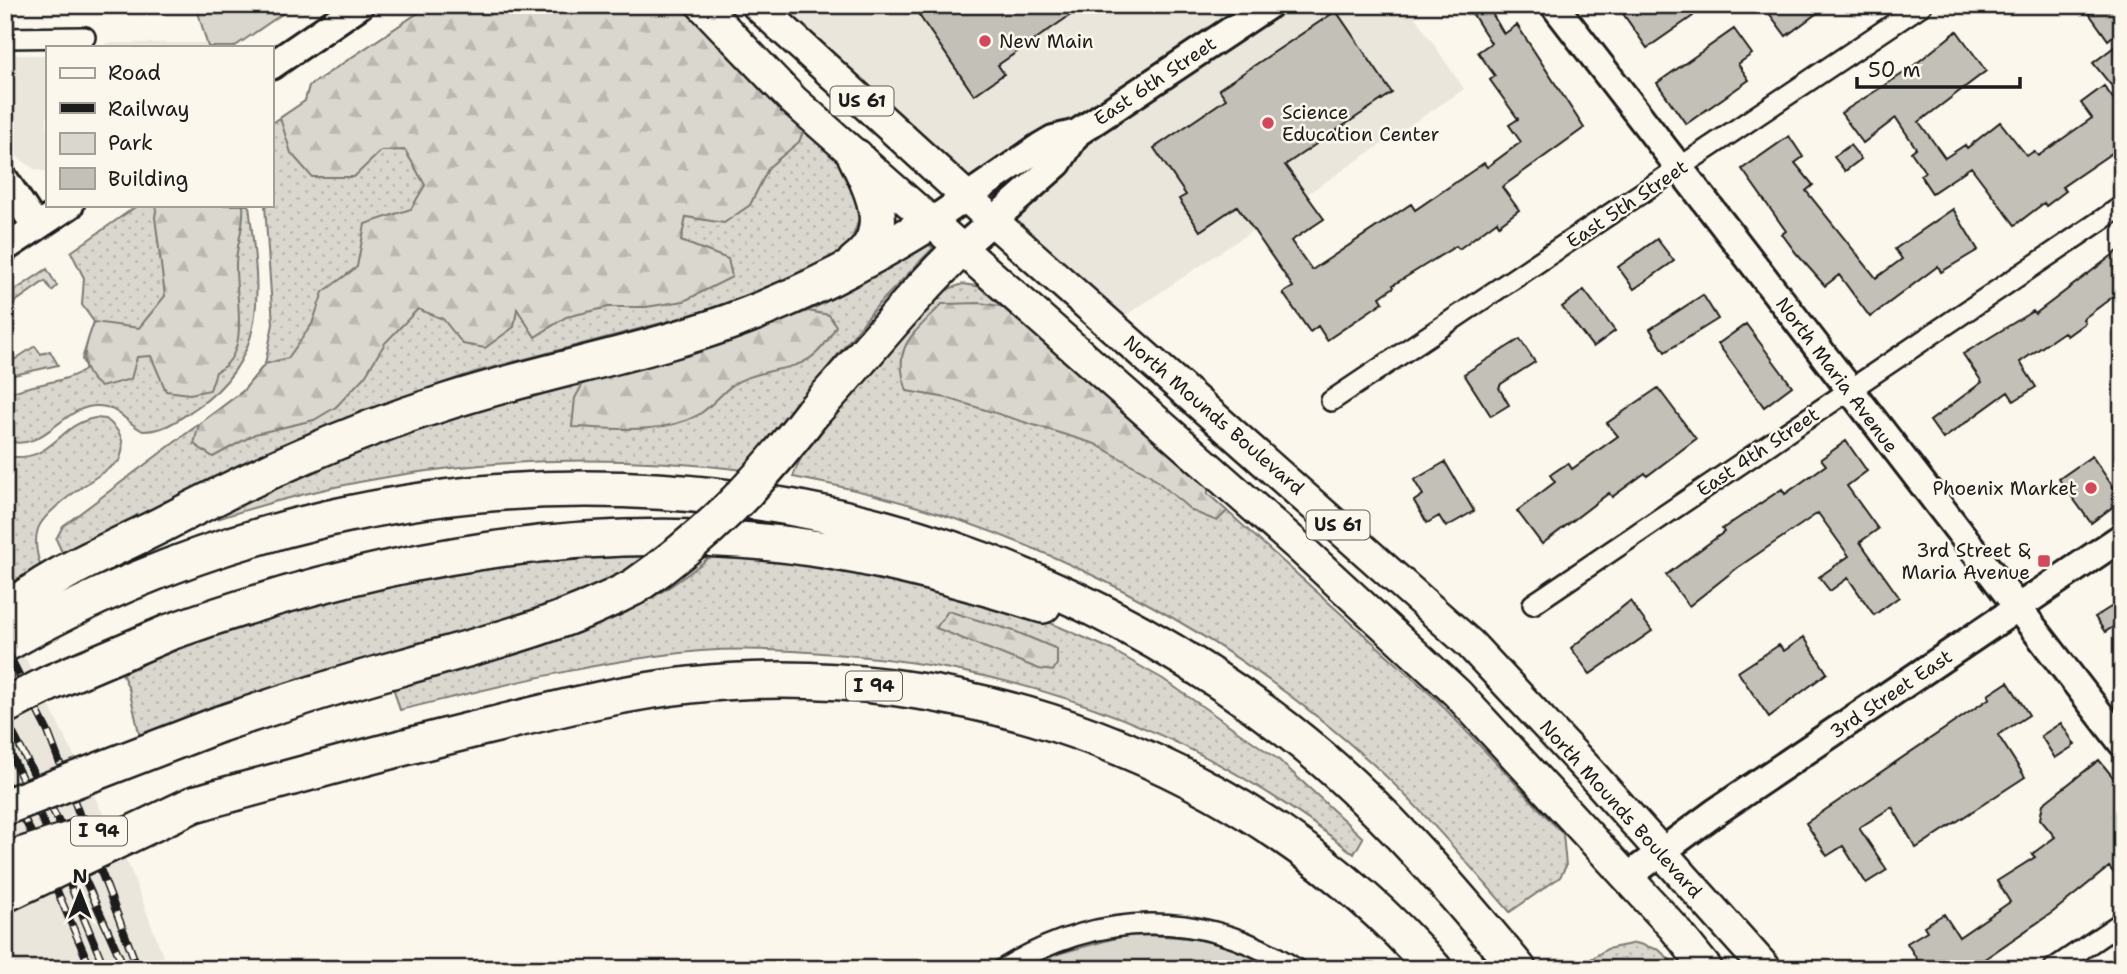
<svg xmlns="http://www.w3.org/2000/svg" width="2127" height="974" font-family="'Shantell Sans',sans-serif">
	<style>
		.built { fill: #eae6dc }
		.grass { fill: url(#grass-dots); stroke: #7b7a75; stroke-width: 2 }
		.forest { fill: url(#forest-firs); stroke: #7b7a75; stroke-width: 2 }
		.park { fill: #dad7ce; stroke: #7b7a75; stroke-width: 2 }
		.building { fill: #c3c0b8; stroke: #1c1c1c; stroke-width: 2 }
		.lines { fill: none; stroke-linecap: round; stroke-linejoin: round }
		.street-casing { stroke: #1c1c1c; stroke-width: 24 }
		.secondary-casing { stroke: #1c1c1c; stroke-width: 32 }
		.primary-casing { stroke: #1c1c1c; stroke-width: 35 }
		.highway-casing { stroke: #1c1c1c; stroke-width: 40 }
		.street { stroke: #fbf7ec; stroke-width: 19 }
		.secondary { stroke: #fbf7ec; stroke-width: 26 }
		.primary { stroke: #fbf7ec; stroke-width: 30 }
		.highway { stroke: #fbf7ec; stroke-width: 35 }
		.rail-casing { stroke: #1c1c1c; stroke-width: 8 }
		.rail { stroke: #fbf7ec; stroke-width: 5; stroke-dasharray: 16; stroke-linecap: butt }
		.highway-bridge-casing { stroke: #1c1c1c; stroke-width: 40; stroke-linecap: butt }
		.highway-bridge { stroke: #fbf7ec; stroke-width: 35 }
		.poi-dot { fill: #d1495b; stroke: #fbf7ec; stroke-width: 2.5 }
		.labels { text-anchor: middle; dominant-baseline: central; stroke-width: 5; stroke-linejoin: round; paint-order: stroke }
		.shield { fill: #fbf7ec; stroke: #5f5e5a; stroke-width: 2 }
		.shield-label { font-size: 18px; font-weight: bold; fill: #1c1c1c }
		.poi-label { font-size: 19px; fill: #1c1c1c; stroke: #fbf7ec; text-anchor: start }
		.street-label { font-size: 19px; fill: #1c1c1c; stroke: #fbf7ec }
	</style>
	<defs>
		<pattern id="grass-dots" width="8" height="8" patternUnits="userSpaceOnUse" patternTransform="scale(1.75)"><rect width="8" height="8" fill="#dad7ce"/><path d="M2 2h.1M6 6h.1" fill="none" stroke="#bab8b0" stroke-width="1.8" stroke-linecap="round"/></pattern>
		<pattern id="forest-firs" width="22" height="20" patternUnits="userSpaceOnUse" patternTransform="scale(1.75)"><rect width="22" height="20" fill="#dad7ce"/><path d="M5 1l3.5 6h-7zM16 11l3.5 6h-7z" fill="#bab8b0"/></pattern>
	</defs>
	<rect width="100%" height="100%" fill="#fbf7ec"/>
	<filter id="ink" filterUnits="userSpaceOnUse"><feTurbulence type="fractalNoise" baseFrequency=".0143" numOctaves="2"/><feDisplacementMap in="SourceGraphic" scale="14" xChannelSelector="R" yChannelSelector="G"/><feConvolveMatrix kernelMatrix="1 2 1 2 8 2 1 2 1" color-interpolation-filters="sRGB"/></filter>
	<g filter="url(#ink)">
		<path class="built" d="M780,5H1407L1464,89L1125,316Z
			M105,43H207L208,47H105Z
			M5,55H47V172L34,169L12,153L5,138Z
			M5,617L130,868L168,969H5Z"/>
		<path class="grass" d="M430,5H679L852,171L860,216L848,250L766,292L692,315L475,372L395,400L320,431L66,561L56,539L63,526L243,391L265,364L273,324L265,205H271V124L305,101L309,86Z
			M138,205H249C258,285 273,356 196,408C178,420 165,431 143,431C130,425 120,410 106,407C65,397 46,456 5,440V395C31,382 62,385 86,369L82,359L94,322L82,305L84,278L71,252Z
			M924,241L933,248L877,306L745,470C563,449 392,462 217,519L214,508C378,436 549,389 722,343L808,311L853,288Z
			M47,269L57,286L52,291L45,281L5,309V297Z
			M963,284L982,287L992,294L1208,486V494L1437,700L1563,834L1566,866L1560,877L1510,912C1466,862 1423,810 1374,765C1211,618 1009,516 793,477C805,431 906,332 942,291Z
			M35,346L41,354L50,351L58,365L5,377V366Z
			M95,418L106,419C121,431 127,443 119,461C101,475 45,508 38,529C33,543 38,560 43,573L5,596V456C54,464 56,425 95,418Z
			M716,551L833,565L1046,621L1108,648L1163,679L1279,760L1363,838L1354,854C1202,733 1027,668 834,654C790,650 745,648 701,651C599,660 500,686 400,710L393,687C507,657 626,633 716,551Z
			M660,553L581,597L140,737L129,689L119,666L266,612L518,558Z
			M1636,943L1659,950L1680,969H1575L1607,949Z"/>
		<path class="forest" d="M430,5H678L806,125L799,142L769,167L750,205L724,223L686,217L681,241L728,259L732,277L684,301L646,307H609L566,317L535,337L517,309L514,327L485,348L463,344L443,319L418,309L385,343L365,376L336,407L314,420L255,434L213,457L194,444L199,424L243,391L265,364L288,358L312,324L323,292L357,267L365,224L411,209L425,185L405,150L381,151L354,177H312L291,153L280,118L305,101L309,86Z
			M157,205H243C245,226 236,244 236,265C235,299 252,354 216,372L210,390L190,394L166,391L151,356L137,357L131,379L101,387C75,368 85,348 94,322L139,328L165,296L155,217Z
			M980,303L1006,307L1208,486V494L1227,511L1217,521L1192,511L1150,475L1095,444L947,398L907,391C891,346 912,336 942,304Z
			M808,311L829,315L836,326C810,376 787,362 744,379C726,385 714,406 698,415C661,435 612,428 572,427L575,398L585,380L722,343Z
			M948,611L1014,631L1057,649V664L1053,671L1039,669L936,628Z"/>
		<path class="park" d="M196,5H295L234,47H208Z
			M1127,935C1184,936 1223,937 1272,969H1030L1050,956Z"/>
		<path class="building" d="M912,5H1085L998,65L1004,74L974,95Z
			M1467,5H1487L1504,34L1517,25L1584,128L1502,187L1519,210L1499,225L1497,221L1459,249L1456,246L1393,285L1394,287L1380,297L1383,302L1327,340L1318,326L1310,332L1283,293L1293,287L1237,206L1200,231L1179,199L1186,195L1154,148L1226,99L1219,89L1336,11L1392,93L1285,165L1324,219L1291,241L1312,270L1411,204L1415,210L1484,163L1487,167L1521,142L1509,125L1518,119L1490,80L1495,76L1478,52L1491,43Z
			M1617,5H1686L1693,16L1647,48Z
			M1763,5H1828L1786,36Z
			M2083,5H2122V29L2108,40Z
			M1734,29L1752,54L1738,64L1749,80L1686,124L1657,83Z
			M1957,31L1986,71L1919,122L1945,158L1965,145L1967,148L2000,122L2027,156L2034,151L2038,156L2092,118L2081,103L2104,86L2122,111V146L2062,187L2066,191L2046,206L2044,203L2015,225L1971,167L1932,193L1920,175L1925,172L1911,152L1916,148L1896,118L1863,143L1841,113L1907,71Z
			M2122,41V99L2093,63Z
			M1789,136L1803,157L1795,163L1813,185L1806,191L1876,278L1902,259L1895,249L1953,209L1978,250L1941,272L1938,266L1870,317L1839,275L1825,286L1796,253L1782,234L1786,231L1742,169Z
			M1850,145L1861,159L1845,171L1834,157Z
			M1657,239L1674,261L1634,289L1618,267Z
			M2122,248V290L2083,319L2085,323L2067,336L2064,332L2020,362L2036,387L2014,401L2008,392L1943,439L1930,421L1982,382L1963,354L2033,311L2035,314Z
			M1584,290L1615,331L1593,347L1562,307Z
			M1703,295L1718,319L1665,352L1650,329Z
			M1746,324L1792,386L1764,407L1718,344Z
			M1520,339L1535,362L1501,384L1499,388L1509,405L1491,416L1464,374Z
			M1658,388L1696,439L1647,476L1645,473L1612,497L1609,493L1542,544L1517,511L1555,482L1550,475L1568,463L1572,469L1618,436L1607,423Z
			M1846,441L1867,471L1847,486L1878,529L1860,542L1899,597L1874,615L1848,578L1830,591L1819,577L1849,556L1818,513L1737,568L1689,606L1666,575L1724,532L1722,529L1782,489L1785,494L1826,465L1821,459Z
			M2092,456L2122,500L2091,523L2059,479Z
			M1445,462L1474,511L1446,527L1439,516L1427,523L1414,501L1423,495L1414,480Z
			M2122,600V621L2105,632L2095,617Z
			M1630,601L1652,631L1590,674L1571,648Z
			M1804,637L1827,673L1769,717L1738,672L1779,645L1784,651Z
			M2008,682L2029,715L1998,735L2025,777L1916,848L1892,807L1859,828L1887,870L1866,883L1843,846L1827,856L1806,823L1990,698L1988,695Z
			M2061,723L2075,745L2055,758L2041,736Z
			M2099,760L2122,788V883L2109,867L2053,912L1970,969H1923L1907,943L1927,931L1924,926L1944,914L1959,937L2010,902L1997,881L2035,857L2032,854L2055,837L2040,819L2043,804Z"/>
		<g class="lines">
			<defs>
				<path id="street" d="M5,38L85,37
					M1331,401L1922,5
					M1533,604L2122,206
					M1003,969C1097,911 1202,907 1296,969
					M2053,969L2122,922"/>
				<path id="secondary" d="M1554,5L2122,743
					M271,66L360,5
					M5,180L36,227
					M932,221L1041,146L1053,139L1077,133L1269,5
					M5,248L70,205
					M962,248L1058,163L1077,133
					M1626,878L1717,811L2122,537"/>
				<path id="primary" d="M702,5L793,100L1298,546L1457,693L1674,928L1707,969
					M757,5L993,221L1470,644L1588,770L1766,969"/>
				<path id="highway" d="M855,262C894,233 874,193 856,157
					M812,413C863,359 908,299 962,248
					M5,614C45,576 112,550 161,525C253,477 344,434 443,403C543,370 650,353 748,315C812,290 874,257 932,221
					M170,632C352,567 545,526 739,540C844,547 944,574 1043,605
					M5,644C417,412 912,440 1287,730C1376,799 1447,883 1518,969
					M220,724C280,704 341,684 403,667C483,644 561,626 634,587
					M194,804C293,777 392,749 493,725C558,709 623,692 690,685C962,655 1253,762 1434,969"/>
			</defs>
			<use href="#street" class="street-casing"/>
			<use href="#secondary" class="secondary-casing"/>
			<use href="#primary" class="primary-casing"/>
			<use href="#highway" class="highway-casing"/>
			<use href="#street" class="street"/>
			<use href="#secondary" class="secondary"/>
			<use href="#primary" class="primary"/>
			<use href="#highway" class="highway"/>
			<defs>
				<path id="rail" d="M5,647L48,732L138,969
					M5,718L62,828L125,969
					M5,743L49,834L105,969
					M5,781L35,840L91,969"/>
			</defs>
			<use href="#rail" class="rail-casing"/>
			<use href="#rail" class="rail"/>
			<defs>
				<path id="highway-bridge" d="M634,587C709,535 757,485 812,413
					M5,706L50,683L170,632
					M5,807L220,724
					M5,861L92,833
					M5,894L194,804"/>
			</defs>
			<use href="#highway-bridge" class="highway-bridge-casing"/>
			<use href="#highway-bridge" class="highway-bridge"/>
		</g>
	</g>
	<g class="poi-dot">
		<circle cx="985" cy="41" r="7"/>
		<circle cx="1268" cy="123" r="7"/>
		<circle cx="2091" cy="488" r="7"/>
		<rect x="2037" y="554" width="14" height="14" rx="3.5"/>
	</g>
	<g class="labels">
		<g class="shield">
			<rect x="830.5" y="86.5" width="63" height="29" rx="5"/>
			<rect x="1306.5" y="510.5" width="63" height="29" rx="5"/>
			<rect x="846" y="671.5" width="56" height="29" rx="5"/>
			<rect x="71" y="816.5" width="56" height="29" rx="5"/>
		</g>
		<g class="shield-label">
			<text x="862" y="101">US 61</text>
			<text x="1338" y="525">US 61</text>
			<text x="874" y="686">I 94</text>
			<text x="99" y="831">I 94</text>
		</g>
		<g class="poi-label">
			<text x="999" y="41">New Main</text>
			<text x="1282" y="112">Science<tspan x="1282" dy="22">Education Center</tspan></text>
			<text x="2077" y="488" text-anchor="end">Phoenix Market</text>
			<text x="2030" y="550" text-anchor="end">3rd Street &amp;<tspan x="2030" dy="22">Maria Avenue</tspan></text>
		</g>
		<g class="street-label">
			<text transform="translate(1155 81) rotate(-34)">East 6th Street</text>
			<text transform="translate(1627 204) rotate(-34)">East 5th Street</text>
			<text transform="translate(1837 375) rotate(53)">North Maria Avenue</text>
			<text transform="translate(1214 415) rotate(41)">North Mounds Boulevard</text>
			<text transform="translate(1758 452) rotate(-34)">East 4th Street</text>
			<text transform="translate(1891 694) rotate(-34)">3rd Street East</text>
			<text transform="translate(1621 809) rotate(48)">North Mounds Boulevard</text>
		</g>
	</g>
	<rect width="2127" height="974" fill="none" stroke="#fbf7ec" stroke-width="28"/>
	<rect x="14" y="14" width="2099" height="946" fill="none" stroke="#1c1c1c" stroke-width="2.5" filter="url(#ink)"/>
	<rect x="46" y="46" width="228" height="161" fill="#fbf7ec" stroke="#a29f99" stroke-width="2"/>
	<rect x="60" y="68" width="35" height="10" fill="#fbf7ec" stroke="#a29f99" stroke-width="2"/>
	<text x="108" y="80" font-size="21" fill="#1c1c1c">Road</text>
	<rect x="60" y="103" width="35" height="10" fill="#1c1c1c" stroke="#a29f99" stroke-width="2"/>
	<text x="108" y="116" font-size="21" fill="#1c1c1c">Railway</text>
	<rect x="60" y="133" width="35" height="21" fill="#dad7ce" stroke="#a29f99" stroke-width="2"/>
	<text x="108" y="150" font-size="21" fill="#1c1c1c">Park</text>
	<rect x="60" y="168" width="35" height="21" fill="#c3c0b8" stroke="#a29f99" stroke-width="2"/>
	<text x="108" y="186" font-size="21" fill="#1c1c1c">Building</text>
	<g transform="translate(80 893)" stroke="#fbf7ec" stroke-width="5" paint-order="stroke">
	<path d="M0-5L12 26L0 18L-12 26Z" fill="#1c1c1c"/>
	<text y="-10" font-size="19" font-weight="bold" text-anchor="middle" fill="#1c1c1c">N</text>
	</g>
	<path d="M1857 77v10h163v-10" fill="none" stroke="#1c1c1c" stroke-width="3.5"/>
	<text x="1868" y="77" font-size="21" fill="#1c1c1c" stroke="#fbf7ec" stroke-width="5" paint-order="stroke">50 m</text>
</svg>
